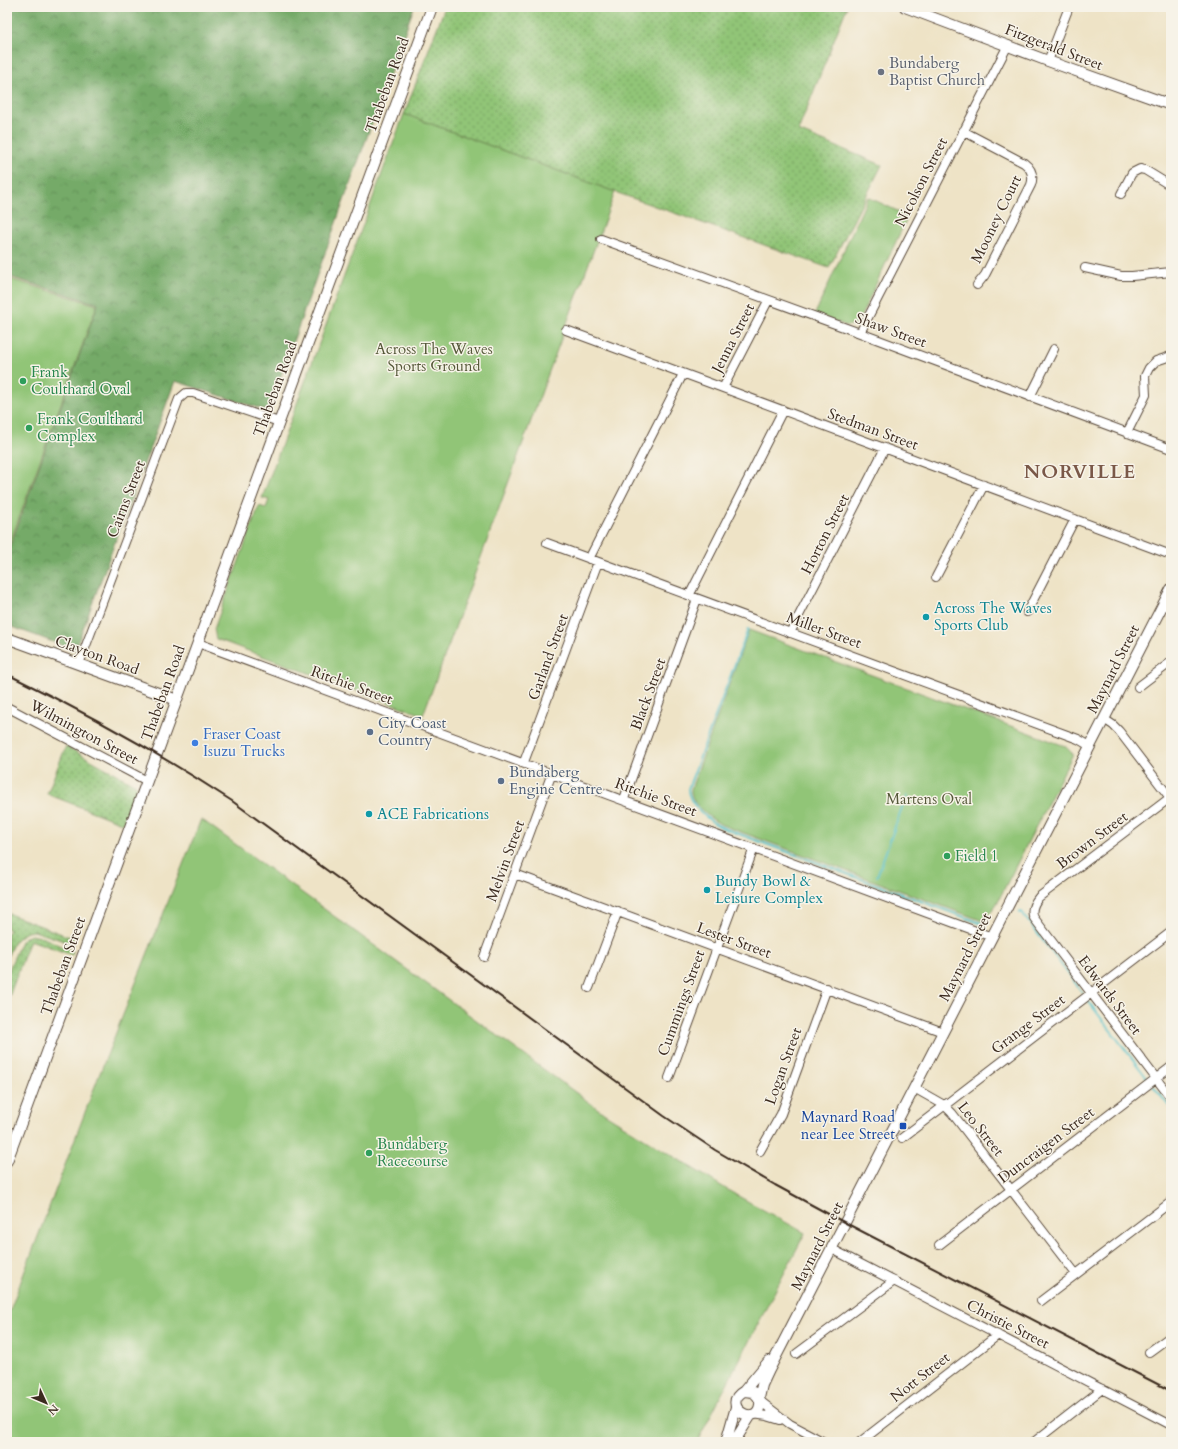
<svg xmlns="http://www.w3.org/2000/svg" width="1178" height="1449" font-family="Cardo,serif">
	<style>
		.grass { fill: url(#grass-dots); stroke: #66784a }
		.forest { fill: url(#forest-crowns); stroke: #586a43 }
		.park { fill: #91c577; stroke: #66784a }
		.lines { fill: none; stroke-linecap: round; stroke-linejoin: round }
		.stream { stroke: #53c1c9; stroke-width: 2 }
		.minor-casing { stroke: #564637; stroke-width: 10 }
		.tertiary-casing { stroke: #564637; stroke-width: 12 }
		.minor { stroke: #fff; stroke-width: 8 }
		.tertiary { stroke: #fff; stroke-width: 10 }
		.rail { stroke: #3b2a1e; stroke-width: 2 }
		.worship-dot { fill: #6b7280; stroke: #f7f3e8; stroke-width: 1.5 }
		.leisure-dot { fill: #2e9e5b; stroke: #f7f3e8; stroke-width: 1.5 }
		.culture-dot { fill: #0f9aa8; stroke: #f7f3e8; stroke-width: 1.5 }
		.service-dot { fill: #5c6f8a; stroke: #f7f3e8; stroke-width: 1.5 }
		.shop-dot { fill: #3f7fe0; stroke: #f7f3e8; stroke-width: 1.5 }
		.transit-dot { fill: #1a4fb4; stroke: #f7f3e8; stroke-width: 1.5 }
		.labels { text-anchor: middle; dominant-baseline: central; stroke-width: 3; stroke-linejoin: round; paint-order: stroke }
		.street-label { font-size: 15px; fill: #3b2a1e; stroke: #f7f3e8 }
		.worship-label { font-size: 15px; fill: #5b616d; stroke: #f7f3e8; text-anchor: start }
		.park-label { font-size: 15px; fill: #555839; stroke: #f7f3e8 }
		.leisure-label { font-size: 15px; fill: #27864d; stroke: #f7f3e8; text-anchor: start }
		.culture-label { font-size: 15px; fill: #0d838f; stroke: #f7f3e8; text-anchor: start }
		.service-label { font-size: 15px; fill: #4e5e75; stroke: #f7f3e8; text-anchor: start }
		.shop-label { font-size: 15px; fill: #366cbe; stroke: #f7f3e8; text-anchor: start }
		.transit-label { font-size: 15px; fill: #164399; stroke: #f7f3e8; text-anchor: end }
		.district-label { font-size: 19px; font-weight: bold; letter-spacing: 1px; fill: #7a5848; stroke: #f7f3e8 }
	</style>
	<defs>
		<pattern id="grass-dots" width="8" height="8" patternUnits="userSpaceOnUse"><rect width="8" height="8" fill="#91c577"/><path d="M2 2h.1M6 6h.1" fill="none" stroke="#78a061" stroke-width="1.8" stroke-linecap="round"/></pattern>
		<pattern id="forest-crowns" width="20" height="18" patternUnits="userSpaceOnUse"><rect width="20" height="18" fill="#74aa68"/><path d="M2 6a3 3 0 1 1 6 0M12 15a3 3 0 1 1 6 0" fill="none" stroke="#608b55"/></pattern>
	</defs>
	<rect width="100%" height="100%" fill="#f7f3e8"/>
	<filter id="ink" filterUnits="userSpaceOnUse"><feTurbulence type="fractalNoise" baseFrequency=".025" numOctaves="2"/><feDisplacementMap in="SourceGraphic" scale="8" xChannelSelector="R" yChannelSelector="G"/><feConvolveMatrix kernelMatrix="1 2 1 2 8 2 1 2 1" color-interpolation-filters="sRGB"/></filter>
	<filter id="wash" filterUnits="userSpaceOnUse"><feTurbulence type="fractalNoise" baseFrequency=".012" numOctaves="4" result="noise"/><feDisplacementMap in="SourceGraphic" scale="16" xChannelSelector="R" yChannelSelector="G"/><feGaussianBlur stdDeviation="0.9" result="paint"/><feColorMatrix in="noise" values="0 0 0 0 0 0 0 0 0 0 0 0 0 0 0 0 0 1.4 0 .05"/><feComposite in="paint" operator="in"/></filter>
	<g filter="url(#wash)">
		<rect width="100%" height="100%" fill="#eee3c6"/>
		<path class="grass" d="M445,7H847L798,131L882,165L829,268L615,192L404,114Z
			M66,746L136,785L137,792L124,824L47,794Z
			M7,913L75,939L73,944L34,931L27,932L19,937L14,942L7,957V934L9,930L7,929Z
			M31,935L42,937L73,951L72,955L30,940L9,997L7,996V974L21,941L24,938Z"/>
		<path class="forest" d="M7,7H414L268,411L175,381L75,650L7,625V555L98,304L7,276Z"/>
		<path class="park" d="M404,114L615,192L423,715L216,639L214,629L259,506L266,508L269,500L262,498Z
			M868,197L908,216L861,316L855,324L847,326L815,314Z
			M7,278L97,305L7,551Z
			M749,630L1065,746L1073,754L996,905L983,921L722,825C711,819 689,803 691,789Z
			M201,819L605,1114L731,1192L805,1233L697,1442H7V1318L98,1078Z"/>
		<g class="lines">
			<path class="stream" d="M748,629L688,789C688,804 710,822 723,828L983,924
				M877,876L904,802L908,796
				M1019,913L1021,912L1082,992
				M1088,1001L1147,1078
				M1153,1086L1171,1109"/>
		</g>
	</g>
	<g filter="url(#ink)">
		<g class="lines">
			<defs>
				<path id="minor" d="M1048,61L1069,7
					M963,131L1024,163C1032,169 1034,176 1031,185L985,275L977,285
					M1121,194L1132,173L1140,169L1145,170L1171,186
					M601,239L860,333L1171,449
					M1085,268L1121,276H1132L1171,272
					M566,330L723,388L1171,555
					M860,333L1008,45
					M723,388L768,301
					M1030,397L1054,349
					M1127,433L1146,395L1145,376L1149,368L1156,361L1171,356
					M547,543L1078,739L1090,746
					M589,559L683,374
					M936,577L984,485
					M689,596L783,410
					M1027,612L1075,519
					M790,633L885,448
					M198,643L992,937
					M79,664L179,399L186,393H193L279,422
					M1138,687L1171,662
					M7,707L147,781
					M1104,719L1113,725L1119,731L1171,799
					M524,762L598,562
					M1171,797L1039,897C1034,903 1030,910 1034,918L1171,1098
					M624,799L697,599
					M515,874L943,1032
					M484,957L552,773
					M589,988L618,911
					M669,1078L754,848
					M914,1088L944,1105L952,1113L1076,1274
					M902,1138L1171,932
					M760,1151L781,1114L827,988
					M939,1245L1171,1067
					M832,1249L1171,1425
					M1041,1301L1171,1202
					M1149,1352L1171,1336
					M796,1354L894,1281
					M760,1401L790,1424L824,1442
					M753,1414L767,1416L780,1420
					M860,1442L998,1335
					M1034,1442L1102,1389"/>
				<path id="tertiary" d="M905,7L1048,61L1171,105
					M7,638L177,700
					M7,1161L432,7
					M744,1391L753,1392C757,1395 761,1399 760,1405C756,1429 719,1405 744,1391L769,1361
					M759,1398L762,1385L769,1370L1171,589
					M726,1442L736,1407
					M734,1442L751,1415"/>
			</defs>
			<use href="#minor" class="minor-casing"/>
			<use href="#tertiary" class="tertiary-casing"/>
			<use href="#minor" class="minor"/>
			<use href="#tertiary" class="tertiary"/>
			<path class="rail" d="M7,674C85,712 159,753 232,801L664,1116L715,1150L775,1185L834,1217L1171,1391"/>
		</g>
	</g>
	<circle class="worship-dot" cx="881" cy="72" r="4"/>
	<g class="leisure-dot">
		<circle cx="23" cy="381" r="4"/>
		<circle cx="29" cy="428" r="4"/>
		<circle cx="947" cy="856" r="4"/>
		<circle cx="369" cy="1153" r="4"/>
	</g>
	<g class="culture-dot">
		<circle cx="926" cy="617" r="4"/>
		<circle cx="369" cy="814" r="4"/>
		<circle cx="707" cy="890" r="4"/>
	</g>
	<g class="service-dot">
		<circle cx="370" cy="732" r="4"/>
		<circle cx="501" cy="781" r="4"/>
	</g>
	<circle class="shop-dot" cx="195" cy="743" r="4"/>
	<rect class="transit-dot" x="899" y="1122" width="8" height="8" rx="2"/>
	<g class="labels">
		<g class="street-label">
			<text transform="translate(1054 47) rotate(21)">Fitzgerald Street</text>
			<text transform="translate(387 85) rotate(-70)">Thabeban Road</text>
			<text transform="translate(921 182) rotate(-63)">Nicolson Street</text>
			<text transform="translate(996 219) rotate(-64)">Mooney Court</text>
			<text transform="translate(891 330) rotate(20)">Shaw Street</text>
			<text transform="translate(733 338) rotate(-63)">Jenna Street</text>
			<text transform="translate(275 389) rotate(-70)">Thabeban Road</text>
			<text transform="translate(873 429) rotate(20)">Stedman Street</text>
			<text transform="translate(126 499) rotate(-69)">Cairns Street</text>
			<text transform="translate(825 534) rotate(-63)">Horton Street</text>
			<text transform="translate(824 630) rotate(20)">Miller Street</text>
			<text transform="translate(97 655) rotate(20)">Clayton Road</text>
			<text transform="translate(548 657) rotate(-70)">Garland Street</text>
			<text transform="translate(1113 669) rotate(-63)">Maynard Street</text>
			<text transform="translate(352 685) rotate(20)">Ritchie Street</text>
			<text transform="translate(163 693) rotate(-70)">Thabeban Road</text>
			<text transform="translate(648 694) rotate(-70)">Black Street</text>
			<text transform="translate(84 732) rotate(28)">Wilmington Street</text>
			<text transform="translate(656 797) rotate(20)">Ritchie Street</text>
			<text transform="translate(1092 840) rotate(-37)">Brown Street</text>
			<text transform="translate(505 861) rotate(-70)">Melvin Street</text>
			<text transform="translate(734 940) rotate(20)">Lester Street</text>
			<text transform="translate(965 957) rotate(-63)">Maynard Street</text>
			<text transform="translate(63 966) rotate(-70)">Thabeban Street</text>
			<text transform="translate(1110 995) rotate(53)">Edwards Street</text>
			<text transform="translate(681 1003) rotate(-70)">Cummings Street</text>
			<text transform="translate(1028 1024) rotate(-37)">Grange Street</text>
			<text transform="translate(783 1066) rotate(-70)">Logan Street</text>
			<text transform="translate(981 1129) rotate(52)">Leo Street</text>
			<text transform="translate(1046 1145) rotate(-37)">Duncraigen Street</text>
			<text transform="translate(817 1246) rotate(-63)">Maynard Street</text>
			<text transform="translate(1008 1324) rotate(27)">Christie Street</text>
			<text transform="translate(920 1377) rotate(-38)">Nott Street</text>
		</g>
		<g class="worship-label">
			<text x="889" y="63">Bundaberg<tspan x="889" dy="17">Baptist Church</tspan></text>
		</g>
		<g class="park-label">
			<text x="434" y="349">Across The Waves<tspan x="434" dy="17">Sports Ground</tspan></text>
			<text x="929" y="799">Martens Oval</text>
		</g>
		<g class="leisure-label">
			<text x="31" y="372">Frank<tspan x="31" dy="17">Coulthard Oval</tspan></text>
			<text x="37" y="419">Frank Coulthard<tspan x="37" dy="17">Complex</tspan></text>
			<text x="955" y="856">Field 1</text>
			<text x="377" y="1144">Bundaberg<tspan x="377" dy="17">Racecourse</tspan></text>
		</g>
		<g class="culture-label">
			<text x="934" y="608">Across The Waves<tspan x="934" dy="17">Sports Club</tspan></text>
			<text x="377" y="814">ACE Fabrications</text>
			<text x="715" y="881">Bundy Bowl &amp;<tspan x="715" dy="17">Leisure Complex</tspan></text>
		</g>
		<g class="service-label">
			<text x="378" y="723">City Coast<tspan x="378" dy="17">Country</tspan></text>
			<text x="509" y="772">Bundaberg<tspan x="509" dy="17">Engine Centre</tspan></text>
		</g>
		<g class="shop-label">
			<text x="203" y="734">Fraser Coast<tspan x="203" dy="17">Isuzu Trucks</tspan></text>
		</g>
		<g class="transit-label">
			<text x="895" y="1117">Maynard Road<tspan x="895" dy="17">near Lee Street</tspan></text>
		</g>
		<g class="district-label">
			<text x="1080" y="472">NORVILLE</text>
		</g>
	</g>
	<rect width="1178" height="1449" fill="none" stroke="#f7f3e8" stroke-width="24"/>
	<g transform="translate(46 1403) rotate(134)" stroke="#f7f3e8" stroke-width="3" paint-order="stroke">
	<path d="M0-3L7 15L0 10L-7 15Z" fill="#3b2a1e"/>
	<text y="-6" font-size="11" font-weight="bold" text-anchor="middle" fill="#3b2a1e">N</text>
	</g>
</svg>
